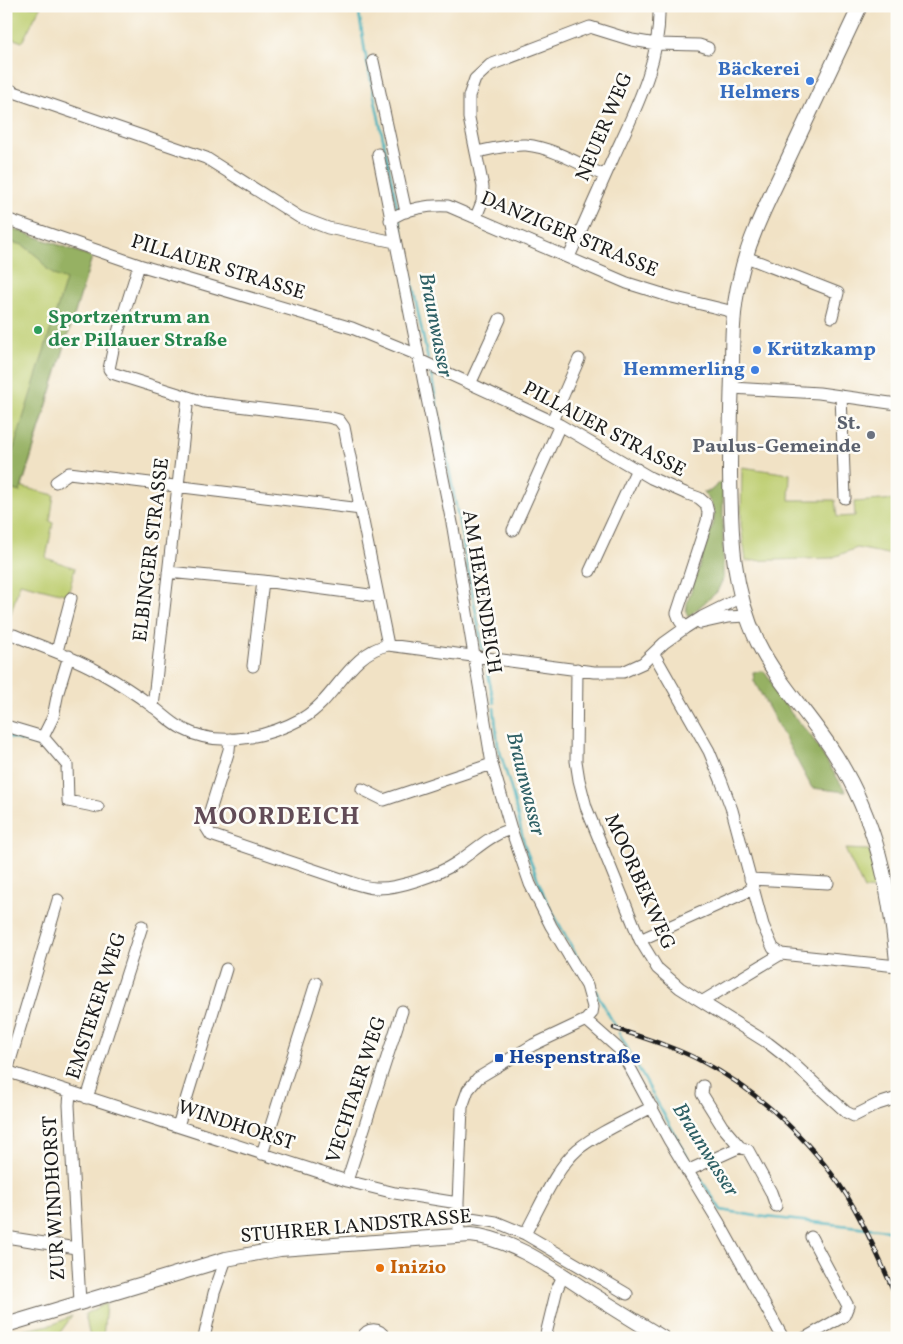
<svg xmlns="http://www.w3.org/2000/svg" width="903" height="1344" font-family="Vollkorn,serif">
	<style>
		.green { fill: #bece71; stroke: #6d7546 }
		.forest { fill: #96b163; stroke: #596640 }
		.lines { fill: none; stroke-linecap: round; stroke-linejoin: round }
		.stream { stroke: #42b1bd; stroke-width: 2.5 }
		.minor-casing { stroke: #676157; stroke-width: 13 }
		.major-casing { stroke: #676157; stroke-width: 16 }
		.minor { stroke: #fff; stroke-width: 11 }
		.major { stroke: #fff; stroke-width: 14 }
		.rail-casing { stroke: #1c1c1c; stroke-width: 4.5 }
		.rail { stroke: #fdfcf7; stroke-width: 2.5; stroke-dasharray: 8; stroke-linecap: butt }
		.shop-dot { fill: #3f7fe0; stroke: #fdfcf7; stroke-width: 2 }
		.leisure-dot { fill: #2e9e5b; stroke: #fdfcf7; stroke-width: 2 }
		.worship-dot { fill: #6b7280; stroke: #fdfcf7; stroke-width: 2 }
		.transit-dot { fill: #1a4fb4; stroke: #fdfcf7; stroke-width: 2 }
		.food-dot { fill: #e8710a; stroke: #fdfcf7; stroke-width: 2 }
		.labels { text-anchor: middle; dominant-baseline: central; stroke-width: 5; stroke-linejoin: round; paint-order: stroke }
		.shop-label { font-size: 20px; font-weight: bold; fill: #366cbe; stroke: #fdfcf7; text-anchor: end }
		.street-label { font-size: 20px; fill: #1c1c1c; stroke: #fdfcf7 }
		.leisure-label { font-size: 20px; font-weight: bold; fill: #27864d; stroke: #fdfcf7; text-anchor: start }
		.worship-label { font-size: 20px; font-weight: bold; fill: #5b616d; stroke: #fdfcf7; text-anchor: end }
		.transit-label { font-size: 20px; font-weight: bold; fill: #164399; stroke: #fdfcf7; text-anchor: start }
		.food-label { font-size: 20px; font-weight: bold; fill: #c56008; stroke: #fdfcf7; text-anchor: start }
		.water-label { font-size: 21px; font-style: italic; fill: #2d5f64; stroke: #fdfcf7 }
		.district-label { font-size: 25px; font-weight: bold; letter-spacing: 1px; fill: #624c57; stroke: #fdfcf7 }
	</style>
	<rect width="100%" height="100%" fill="#fdfcf7"/>
	<filter id="ink" filterUnits="userSpaceOnUse"><feTurbulence type="fractalNoise" baseFrequency=".02" numOctaves="2"/><feDisplacementMap in="SourceGraphic" scale="10" xChannelSelector="R" yChannelSelector="G"/><feConvolveMatrix kernelMatrix="1 2 1 2 8 2 1 2 1" color-interpolation-filters="sRGB"/></filter>
	<filter id="wash" filterUnits="userSpaceOnUse"><feTurbulence type="fractalNoise" baseFrequency=".0096" numOctaves="4" result="noise"/><feDisplacementMap in="SourceGraphic" scale="20" xChannelSelector="R" yChannelSelector="G"/><feGaussianBlur stdDeviation="1.12" result="paint"/><feColorMatrix in="noise" values="0 0 0 0 0 0 0 0 0 0 0 0 0 0 0 0 0 1.4 0 .05"/><feComposite in="paint" operator="in"/></filter>
	<g filter="url(#wash)">
		<rect width="100%" height="100%" fill="#f1e2c5"/>
		<path class="green" d="M6,6H41L22,42L6,36Z
			M6,226L92,257L22,487L54,495L50,521L53,523L46,558L75,568L68,595L20,583L10,616L8,632L6,631Z
			M742,467L790,474L789,500H835L837,517L855,516L854,502L897,499V556L857,548L831,558L746,561L741,525Z
			M845,849L869,850L879,890L864,889Z
			M106,1303L103,1338H90L85,1314Z
			M72,1316L59,1334L60,1338H6V1334L54,1324Z"/>
		<path class="forest" d="M6,226L92,257L20,492L6,488V467H8L66,280L54,275L47,269L38,257L23,245L6,241Z
			M723,480V579L717,592L688,617L686,612L687,603L714,521C714,508 712,502 703,492L710,491Z
			M764,671L791,713L811,736L846,792L812,788L754,681L753,672Z"/>
		<g class="lines">
			<path class="stream" d="M358,6L365,52L398,211
				M399,219L428,360
				M430,368L483,650
				M486,664L494,703
				M494,708L498,745L512,792L525,847L546,900L615,1026
				M6,736L40,746
				M619,1033L692,1165
				M696,1172L721,1210L756,1216L897,1231"/>
		</g>
	</g>
	<g filter="url(#ink)">
		<g class="lines">
			<defs>
				<path id="minor" d="M373,61L406,212
					M6,87L14,92L206,158L299,217L328,228L395,242
					M476,152C492,149 510,144 526,145C551,147 582,165 605,176
					M378,154L453,528L492,764L511,829L530,884L551,926L587,986L593,1007L592,1013L586,1020L533,1045L478,1078L468,1090L462,1107L458,1203L459,1235
					M476,217L482,202L483,187L469,118V96L475,79L490,65L590,27L632,40L656,44L699,45L708,48
					M6,219L139,265L352,328L418,355
					M390,220C405,208 430,205 448,206L627,283L672,297L734,312
					M569,257C584,223 599,189 614,156C636,108 661,60 659,6
					M746,257L838,293L832,317
					M139,265L114,345L109,369L112,373L118,375L204,402L328,417L339,420L344,427L347,442L388,645
					M419,360L560,425L651,478L685,493L699,498L706,504L708,512L707,521L677,613L680,621L685,628
					M471,382L500,319
					M732,388L819,393L897,404
					M841,396L845,498
					M552,421L579,359
					M56,482L69,473L361,509
					M513,530L560,425
					M590,571L637,469
					M168,572L263,581L377,596
					M701,623L728,617L747,616
					M14,635C43,648 73,656 101,673C119,683 136,694 152,706C162,713 171,723 183,729C220,749 268,737 303,718C336,699 349,653 388,645L594,672H623L643,663L664,643L685,628L702,617L742,597
					M57,651L71,598
					M654,654L709,751L721,780L732,810L763,925L773,948L781,954L897,966
					M253,666L263,581
					M577,669L576,761L579,780L586,807L640,940L657,968L680,988L768,1043L786,1057L846,1112L854,1116L878,1104L897,1098
					M153,707L188,397
					M6,726L43,737L53,717L58,692L69,656
					M43,737L67,765L68,801L98,807
					M230,739L229,750L206,824V827L211,835L350,882C359,885 367,888 376,888C398,889 438,875 456,863C475,851 489,835 511,829
					M362,789L384,800L492,764
					M750,879L828,883
					M640,940L753,889
					M703,1001L781,954
					M586,1020L621,1051L669,1140L718,1221L783,1338
					M6,1071L347,1181L395,1193L458,1203
					M7,1071L58,900
					M70,1092L69,1105L80,1302
					M87,1098L142,926
					M178,1126L226,969
					M740,1147L748,1150L771,1192L776,1206
					M262,1154L316,983
					M687,1171L740,1147L722,1126L702,1094L703,1086
					M347,1181L402,1011
					M458,1216L496,1222L525,1234L627,1294
					M525,1234C540,1207 555,1169 578,1149C599,1132 628,1120 652,1107
					M6,1237L76,1248
					M204,1338L214,1293L226,1259
					M362,1338C367,1327 380,1327 385,1338
					M545,1338L557,1289L563,1276
					M805,1338L844,1316L848,1306L811,1237"/>
				<path id="major" d="M860,6C836,57 812,108 788,159C770,198 749,236 740,278C732,309 732,343 732,375C731,407 730,440 730,472C731,532 731,587 758,643C778,684 812,717 836,756C877,821 889,886 897,961
					M6,1325L226,1259L280,1249L470,1235C512,1238 556,1271 590,1293C614,1308 638,1323 663,1338"/>
			</defs>
			<use href="#minor" class="minor-casing"/>
			<use href="#major" class="major-casing"/>
			<use href="#minor" class="minor"/>
			<use href="#major" class="major"/>
			<defs>
				<path id="rail" d="M614,1028C644,1038 675,1047 703,1062C761,1092 820,1149 853,1206C870,1236 883,1267 897,1299"/>
			</defs>
			<use href="#rail" class="rail-casing"/>
			<use href="#rail" class="rail"/>
		</g>
	</g>
	<g class="shop-dot">
		<circle cx="810" cy="81" r="5"/>
		<circle cx="757" cy="350" r="5"/>
		<circle cx="755" cy="370" r="5"/>
	</g>
	<circle class="leisure-dot" cx="38" cy="330" r="5"/>
	<circle class="worship-dot" cx="871" cy="435" r="5"/>
	<rect class="transit-dot" x="494" y="1053" width="10" height="10" rx="2.5"/>
	<circle class="food-dot" cx="380" cy="1268" r="5"/>
	<g class="labels">
		<g class="shop-label">
			<text x="800" y="70">Bäckerei<tspan x="800" dy="23">Helmers</tspan></text>
			<text x="767" y="350" text-anchor="start">Krützkamp</text>
			<text x="745" y="370">Hemmerling</text>
		</g>
		<g class="street-label">
			<text transform="translate(605 127) rotate(-67)">NEUER WEG</text>
			<text transform="translate(569 235) rotate(23)">DANZIGER STRASSE</text>
			<text transform="translate(218 268) rotate(17)">PILLAUER STRASSE</text>
			<text transform="translate(604 430) rotate(28)">PILLAUER STRASSE</text>
			<text transform="translate(152 550) rotate(-83)">ELBINGER STRASSE</text>
			<text transform="translate(481 592) rotate(81)">AM HEXENDEICH</text>
			<text transform="translate(639 882) rotate(66)">MOORBEKWEG</text>
			<text transform="translate(97 1006) rotate(-72)">EMSTEKER WEG</text>
			<text transform="translate(357 1090) rotate(-72)">VECHTAER WEG</text>
			<text transform="translate(236 1126) rotate(18)">WINDHORST</text>
			<text transform="translate(55 1198) rotate(-93)">ZUR WINDHORST</text>
			<text transform="translate(356 1227) rotate(-5)">STUHRER LANDSTRASSE</text>
		</g>
		<g class="leisure-label">
			<text x="48" y="318">Sportzentrum an<tspan x="48" dy="23">der Pillauer Straße</tspan></text>
		</g>
		<g class="worship-label">
			<text x="861" y="424">St.<tspan x="861" dy="23">Paulus-Gemeinde</tspan></text>
		</g>
		<g class="transit-label">
			<text x="509" y="1058">Hespenstraße</text>
		</g>
		<g class="food-label">
			<text x="390" y="1268">Inizio</text>
		</g>
		<g class="water-label">
			<text transform="translate(435 325) rotate(79)">Braunwasser</text>
			<text transform="translate(525 784) rotate(76)">Braunwasser</text>
			<text transform="translate(705 1150) rotate(58)">Braunwasser</text>
		</g>
		<g class="district-label">
			<text x="277" y="817">MOORDEICH</text>
		</g>
	</g>
	<rect width="903" height="1344" fill="none" stroke="#fdfcf7" stroke-width="25"/>
</svg>
